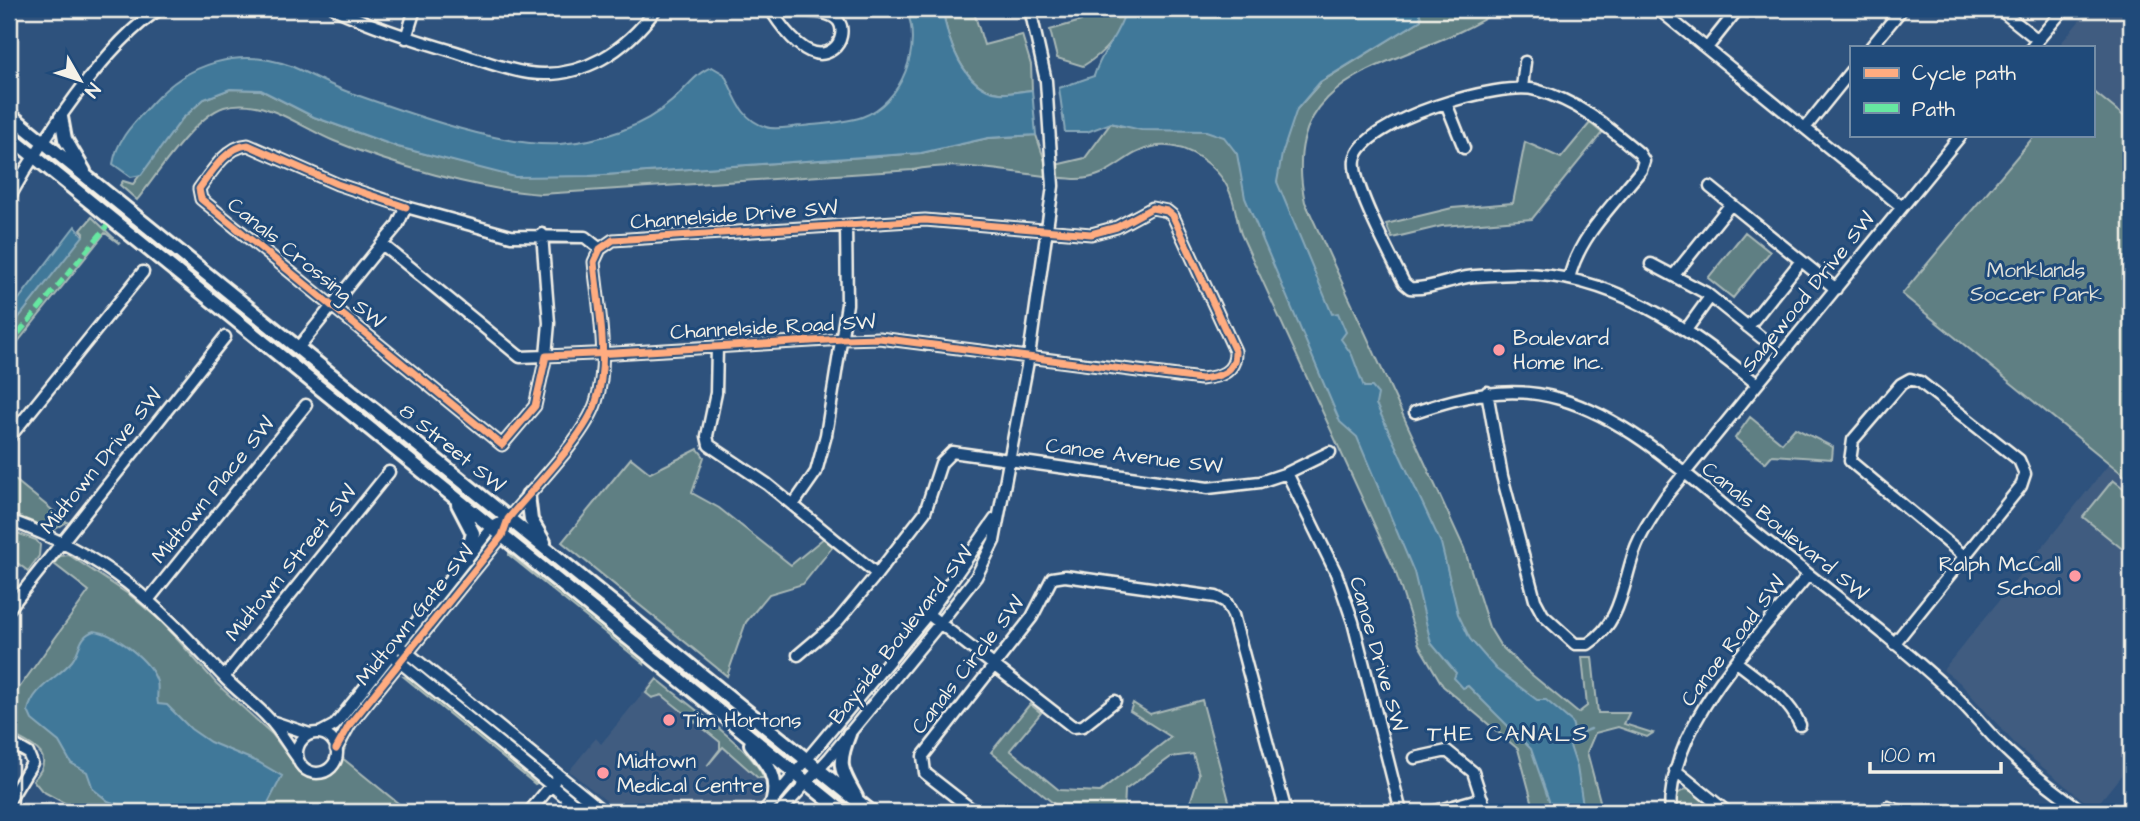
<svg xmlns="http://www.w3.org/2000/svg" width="2140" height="821" font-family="'Architects Daughter',sans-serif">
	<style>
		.built { fill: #3f5c80 }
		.green { fill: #5e7f83; stroke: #a9b8b6; stroke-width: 2 }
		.water { fill: #407899; stroke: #88a8b9; stroke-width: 2 }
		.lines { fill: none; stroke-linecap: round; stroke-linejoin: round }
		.stream { stroke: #88a8b9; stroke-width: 2.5 }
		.minor-casing { stroke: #f4f1e8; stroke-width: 15 }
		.major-casing { stroke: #f4f1e8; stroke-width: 18 }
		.minor { stroke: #1f4a7a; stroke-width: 10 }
		.major { stroke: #1f4a7a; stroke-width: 12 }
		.quiet { stroke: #66e7a1; stroke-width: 5; stroke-dasharray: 10 5; stroke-linecap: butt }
		.cycleway-casing { stroke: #1f4a7a; stroke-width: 11 }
		.cycleway { stroke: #ffac80; stroke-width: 7 }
		.poi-dot { fill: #ff9aa2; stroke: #1f4a7a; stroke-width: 2.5 }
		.labels { text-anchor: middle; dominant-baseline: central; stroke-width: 6; stroke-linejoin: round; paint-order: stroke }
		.street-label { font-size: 21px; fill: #f4f1e8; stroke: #1f4a7a }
		.park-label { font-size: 21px; fill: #dee0d9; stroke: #1f4a7a }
		.poi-label { font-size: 21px; fill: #f4f1e8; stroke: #1f4a7a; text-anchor: start }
		.neighbourhood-label { font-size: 23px; letter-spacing: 2px; fill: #f4f1e8; stroke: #1f4a7a }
	</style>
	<rect width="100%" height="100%" fill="#2e527d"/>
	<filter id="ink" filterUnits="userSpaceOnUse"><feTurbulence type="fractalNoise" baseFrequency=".0143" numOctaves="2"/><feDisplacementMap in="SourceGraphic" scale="14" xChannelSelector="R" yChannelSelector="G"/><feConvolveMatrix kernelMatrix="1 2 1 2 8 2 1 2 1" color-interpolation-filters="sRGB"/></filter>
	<g filter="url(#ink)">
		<path class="built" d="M2089,9H2131V122L2093,91V47H2058Z
			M2109,464L2131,481V763L2094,809L2019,748L1960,683L1943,670Z
			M655,678L759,768L767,782L765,798L754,812H620L569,771L596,738L601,744Z"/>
		<path class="green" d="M943,9H973L984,45L1022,35L1031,65L1032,90C1022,91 1009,94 999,93C964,89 946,38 943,9Z
			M1077,9H1126C1120,35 1106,52 1083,66L1057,58L1050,30L1081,21Z
			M1419,9H1500C1416,68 1275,61 1305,202L1464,548L1489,627L1500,645L1526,670L1578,713L1587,706L1582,657H1592L1598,713H1629L1624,724L1653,733L1647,737L1618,727L1595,733L1587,752L1603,812H1535L1518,749L1443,686L1419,645L1395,570L1241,234C1237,222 1236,210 1232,198C1222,167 1186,140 1152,147C1123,153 1111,180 1074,179C1020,176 966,159 913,170L541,194C479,190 392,165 334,141C310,131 281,111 256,106C246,104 234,104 224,107C194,117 157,175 137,200L120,185L123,181L133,184L182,119L204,99L230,89L261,90L314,117L398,147L515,176H589L921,153L988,138L1036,135L1047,167L1085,158L1111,123L1120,126L1297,109L1321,82L1421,20Z
			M2093,91L2131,122V481L1902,294L2035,135H2093Z
			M1590,123L1602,133L1532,219L1442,226L1392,238L1386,224L1452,208L1513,203L1525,142L1561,158Z
			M92,217L120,244L105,233L9,353V330L84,233L81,230Z
			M1745,232L1770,252L1733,298L1708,278Z
			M1750,417L1782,443L1795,428L1833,447L1832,459L1772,455L1765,463L1735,438Z
			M698,449L704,457L692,493L719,508L791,565L825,537L834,545L803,584L769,594L746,622L727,676L562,542L631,458L650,473Z
			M9,475L67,522L54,530L9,513Z
			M2113,480L2131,494V556L2083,517Z
			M9,530L36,540L40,545L39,556L28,571L9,557Z
			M509,553L643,658L644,664L509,555Z
			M69,555L131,596L162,622L217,684L272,734L300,772L311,777L328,775C340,765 339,747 350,737L341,757L409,812H81L42,791L33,780C60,753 27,743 9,733V702L89,591L54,564L60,556Z
			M404,677L411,678L537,783L535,784Z
			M657,679C683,701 754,750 764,778H758L723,747L707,766L720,749V742L662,695L652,698L646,693Z
			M1202,700L1232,812H1203L1191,800L1199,774L1193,754L1171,757L1125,790L1124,812H1064L991,752L1030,704L1041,713L1010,750L1059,790L1100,792L1171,737L1130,711L1133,703L1150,714Z
			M1686,789L1694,792L1719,812H1675L1677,794Z"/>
		<path class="water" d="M906,9H943C946,38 964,90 999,93C1009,94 1022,91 1032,90L1036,135L988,138L921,153L589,176L515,177L398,147L314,117L261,90L230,89L204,99L182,119L141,175L131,177L113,164C117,138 135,122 152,103C188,63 239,47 291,66C312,75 332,87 354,94C408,113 505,148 560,144C599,141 642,128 672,101C684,91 696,72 712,67L724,74C735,94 739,119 766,127C776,131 792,126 803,126C821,124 844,123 862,117C902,103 923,46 906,9Z
			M1126,9H1419L1421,20L1320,82L1297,109L1282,154L1277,182L1332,314L1338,313L1346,332L1341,339L1352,355L1364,387H1372L1378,394L1376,404L1441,543L1458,614L1470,639L1496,669L1537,700H1546L1572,722L1576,738L1569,743L1577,767L1584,812H1553L1531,749L1468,686L1463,688L1454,678L1456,673L1431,643L1414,572L1357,437L1340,422L1245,198L1237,154L1224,137L1206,131L1141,130L1111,123L1087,132H1065L1059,88L1094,76C1101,51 1120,34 1126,9Z
			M75,226L83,236L9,330V312Z
			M94,631C115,633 151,661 157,682C159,689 156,696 158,704L167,705L191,729L210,742L258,762L282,776L267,805L276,812H138L108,801L93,789L87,772L71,763L59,742L32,720L28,711C33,687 58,678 72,661C81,650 78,636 94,631Z"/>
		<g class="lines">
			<path class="stream" d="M1575,735L1591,729"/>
			<defs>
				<path id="minor" d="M335,9C374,27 414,40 456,52C479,59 505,70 529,73C583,80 626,50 656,9
					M765,9C782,16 848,0 841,36C840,41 837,46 833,49C810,67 783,29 772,12
					M1658,9L1902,207
					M1999,9L2038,40
					M406,38L415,9
					M1871,47L1902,9
					M2032,47L2064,9
					M1707,48L1738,9
					M1522,88L1525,62
					M1446,103L1464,148
					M1805,128L1851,71
					M1710,187L1836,289
					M9,198C40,143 107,41 160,9
					M382,244L397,226L406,207L511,236L585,237L600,249
					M1651,264L1706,293L1762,338
					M1674,275L1731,204
					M1569,279C1578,237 1615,203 1641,170L1644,161L1639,153C1607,126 1578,101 1536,90C1502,80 1362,120 1355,160C1351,183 1392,259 1404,283L1410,288C1427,290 1449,280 1467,277C1482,275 1499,275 1515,274C1611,272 1687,327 1757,384
					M1748,327L1801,261
					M1686,330L1710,297
					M717,347L716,393L707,436L709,445L767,484L877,574L925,512L941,463L952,452L1208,488L1260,482L1287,473L1330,452
					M298,348L382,244L520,357L546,356L549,323L542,234
					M1487,392L1502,476L1535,600L1543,615L1575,644H1588C1619,624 1622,591 1632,559C1638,536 1653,516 1666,496L1961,135
					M1415,412C1462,396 1510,384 1560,399C1632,420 1691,479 1748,526C1815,581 1886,632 1950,691C1968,707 1983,727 2001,745C2025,770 2055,790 2083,812
					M9,438L143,272
					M1287,473L1336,573L1353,622L1401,812
					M793,505L816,472L826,435L847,304L846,226
					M9,520C111,558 150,598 222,675C236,691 255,703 269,719C279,729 288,745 297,757
					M149,599L306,405
					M9,609L225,337
					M928,614L1073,727L1083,726L1115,701
					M1894,644L2021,486L2025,474L2019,460L1920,382L1910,379L1901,384L1853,440L1850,461L1964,556
					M403,649L604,812
					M798,655L837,622L877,574
					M396,659L584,812
					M1738,663C1760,681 1788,697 1800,725
					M224,677L389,472
					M271,721L310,734
					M320,733L335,725L491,528L508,519
					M297 753a20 20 0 1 1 40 0a20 20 0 1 1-40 0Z
					M9,742L28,753L32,763L9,801
					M336,749L350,724L502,536L508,519C532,489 585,437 596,402C610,360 598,306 594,262L600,249L613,240L925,220L1091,234L1117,227L1152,208L1167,211L1173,216L1235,351C1236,373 1219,377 1201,379L879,338L844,339L615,353L546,356L535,406L502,445L201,199L199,189C210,174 227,146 248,145L337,184L406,207
					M1415,758L1447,751L1473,772L1486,812
					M1675,770L1727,812
					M529,812L554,782
					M763,812L928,614L995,519
					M780,812L830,757L940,623L976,577L994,541L1029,356L1053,186L1046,81L1030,9
					M975,812L925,773L923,756L1032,617L1052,578L1065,576L1216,597L1226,602L1233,615L1286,812
					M1432,812L1482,798
					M1670,812C1670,721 1754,642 1808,575
					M1879,812L1888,807L1903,812"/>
				<path id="major" d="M9,114L871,812
					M61,117L65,139L84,171
					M9,136L843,812
					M528,495L531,520L544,542
					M458,504L473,533L466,559
					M849,734C837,764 840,769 856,797
					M751,744C765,762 779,775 773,800"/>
			</defs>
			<use href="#minor" class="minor-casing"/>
			<use href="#major" class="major-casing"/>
			<use href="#minor" class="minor"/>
			<use href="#major" class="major"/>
			<path class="quiet" d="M9,345L107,226"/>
			<defs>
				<path id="cycleway" d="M336,749L350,724L502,536L508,519C532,489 585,437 596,402C610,360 598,306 594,262L600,249L613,240L925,220L1091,234L1117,227L1152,208L1167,211L1173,216L1235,351C1236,373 1219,377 1201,379L879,338L844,339L615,353L546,356L535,406L502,445L201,199L199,189C210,174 227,146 248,145L337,184L406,207"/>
			</defs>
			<use href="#cycleway" class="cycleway-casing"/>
			<use href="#cycleway" class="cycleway"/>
		</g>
	</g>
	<g class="poi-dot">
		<circle cx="1499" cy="350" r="7"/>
		<circle cx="2075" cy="576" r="7"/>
		<circle cx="669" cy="720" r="7"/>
		<circle cx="603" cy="773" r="7"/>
	</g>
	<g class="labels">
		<g class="street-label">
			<text transform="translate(734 215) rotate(-4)">Channelside Drive SW</text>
			<text transform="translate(306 263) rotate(39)">Canals Crossing SW</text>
			<text transform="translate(1808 292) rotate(-51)">Sagewood Drive SW</text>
			<text transform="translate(773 327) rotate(-3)">Channelside Road SW</text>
			<text transform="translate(452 448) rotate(39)">8 Street SW</text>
			<text transform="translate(1134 456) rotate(7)">Canoe Avenue SW</text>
			<text transform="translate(101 461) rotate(-51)">Midtown Drive SW</text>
			<text transform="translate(213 490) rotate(-51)">Midtown Place SW</text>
			<text transform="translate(1785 531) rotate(39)">Canals Boulevard SW</text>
			<text transform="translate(291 563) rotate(-51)">Midtown Street SW</text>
			<text transform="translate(415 615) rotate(-51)">Midtown Gate SW</text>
			<text transform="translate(901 635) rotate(-52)">Bayside Boulevard SW</text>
			<text transform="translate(1733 641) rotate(-53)">Canoe Road SW</text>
			<text transform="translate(1378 654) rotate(74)">Canoe Drive SW</text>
			<text transform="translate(968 665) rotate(-52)">Canals Circle SW</text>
		</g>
		<g class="park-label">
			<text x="2036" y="270">Monklands<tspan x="2036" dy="24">Soccer Park</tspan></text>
		</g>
		<g class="poi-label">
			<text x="1513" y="338">Boulevard<tspan x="1513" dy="24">Home Inc.</tspan></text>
			<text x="2061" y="564" text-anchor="end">Ralph McCall<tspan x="2061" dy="24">School</tspan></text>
			<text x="683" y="720">Tim Hortons</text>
			<text x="617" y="761">Midtown<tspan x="617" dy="24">Medical Centre</tspan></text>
		</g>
		<g class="neighbourhood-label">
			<text x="1508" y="734">THE CANALS</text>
		</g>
	</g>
	<rect width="2140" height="821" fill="none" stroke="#1f4a7a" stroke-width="35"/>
	<rect x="18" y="18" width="2105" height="786" fill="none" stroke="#f4f1e8" stroke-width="2.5" filter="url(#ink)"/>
	<rect x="1850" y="46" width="245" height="91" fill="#1f4a7a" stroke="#748da6" stroke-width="2"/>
	<rect x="1864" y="68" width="35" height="10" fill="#ffac80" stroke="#748da6" stroke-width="2"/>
	<text x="1912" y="80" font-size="21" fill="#f4f1e8">Cycle path</text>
	<rect x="1864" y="103" width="35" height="10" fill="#66e7a1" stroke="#748da6" stroke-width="2"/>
	<text x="1912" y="116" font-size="21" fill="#f4f1e8">Path</text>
	<g transform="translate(80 80) rotate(129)" stroke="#1f4a7a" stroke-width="5" paint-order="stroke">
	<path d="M0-5L12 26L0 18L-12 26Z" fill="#f4f1e8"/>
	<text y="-10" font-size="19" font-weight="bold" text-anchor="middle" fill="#f4f1e8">N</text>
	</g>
	<path d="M1870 762v10h131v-10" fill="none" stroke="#f4f1e8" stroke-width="3.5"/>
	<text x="1881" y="762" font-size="21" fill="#f4f1e8" stroke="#1f4a7a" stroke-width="5" paint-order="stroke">100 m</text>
</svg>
